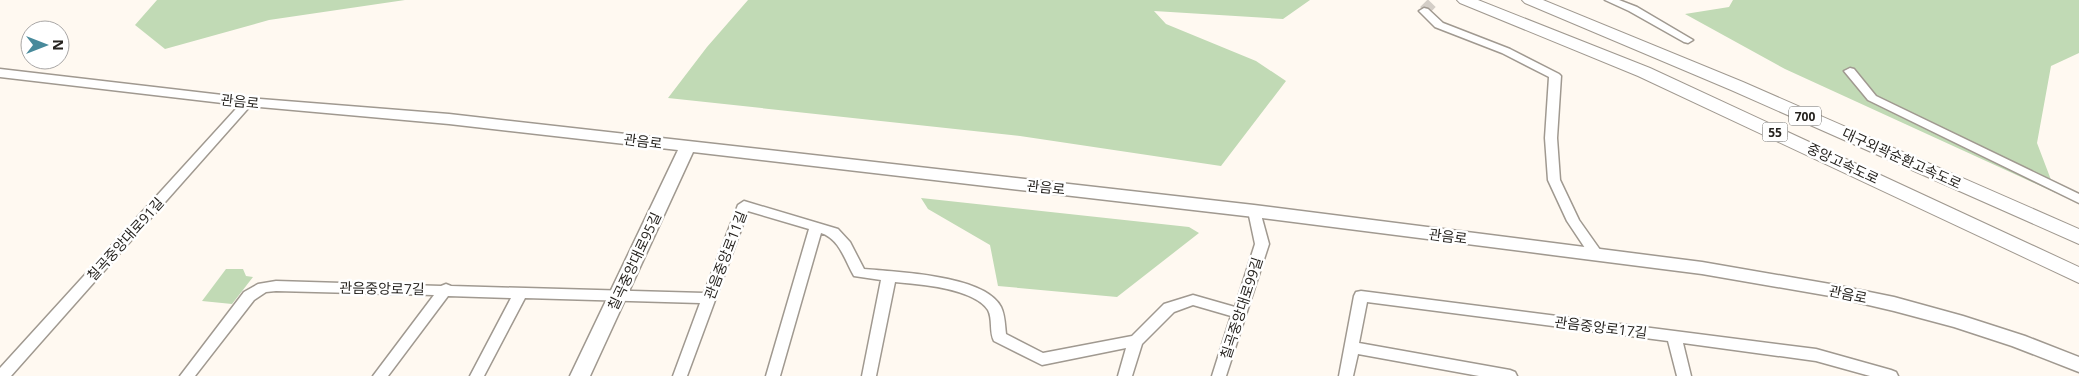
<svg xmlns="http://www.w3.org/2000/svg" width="2079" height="376" font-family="'Open Sans','Noto Sans KR',sans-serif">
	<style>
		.green { fill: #c1dab5 }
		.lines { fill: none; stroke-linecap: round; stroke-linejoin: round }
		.minor-tunnel { stroke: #d4cec7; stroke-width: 11; stroke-dasharray: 11 5.5; stroke-linecap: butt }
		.minor-casing { stroke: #a09990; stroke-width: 3 }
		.major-casing { stroke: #a09990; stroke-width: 3 }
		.highway-casing { stroke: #a09990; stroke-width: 2 }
		.minor { fill: #fff; fill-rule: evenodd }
		.major { fill: #fff; fill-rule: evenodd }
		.highway { fill: #fff; fill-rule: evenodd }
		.labels { text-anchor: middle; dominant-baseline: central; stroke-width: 5; stroke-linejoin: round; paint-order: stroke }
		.shield { fill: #fff; stroke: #686663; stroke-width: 1 }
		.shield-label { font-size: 12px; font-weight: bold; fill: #272420 }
		.street-label { font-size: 14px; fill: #272420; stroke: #fff }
	</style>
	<rect width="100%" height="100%" fill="#fff9f1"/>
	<path class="green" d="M157,0H405L269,20L165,49L135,25Z
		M748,0H1310L1283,19L1154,11L1166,24L1256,61L1286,81L1221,166L1020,136L668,98L707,47Z
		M1733,0H2079V53L2051,66L2037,143L2056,193L1785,69L1685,14L1729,7Z
		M921,198L1189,227L1199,233L1117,297L998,286L990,245L928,209Z
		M226,269H243L246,276L253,277L232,304L202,301Z"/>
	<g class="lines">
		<path class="minor-tunnel" d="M1424,11L1435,0"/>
		<defs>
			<path id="minor" d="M1605,0H1619L1637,7L1693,40L1688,43L1684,42L1629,11Z
				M1424,8L1428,9L1443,23L1510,49L1559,74L1561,76L1557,138L1560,180L1579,220L1603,254L1601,257H1591L1567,221L1548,180L1545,138L1549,77L1502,53L1435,27L1419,11Z
				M1850,68L1854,69L1876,96L2079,194V203L1868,100L1844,71Z
				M248,99L252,100L254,102L252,104L11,376H0V368L244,100Z
				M744,201L838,229L850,242L864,269C896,272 985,275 1001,307C1005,315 1005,326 1006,334L1043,353L1132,336L1164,304L1193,295L1235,307L1255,244L1248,211L1249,208H1259L1260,211L1269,244L1226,376H1212L1231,316L1193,305L1174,312L1142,344L1132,376H1118L1126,348L1042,365L994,341C989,332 993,319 988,310C974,288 918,284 895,282L876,376H862L881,280L854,276C845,261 840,239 821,233L780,376H766L809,229L748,211L687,376H673L700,303L525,298L484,376H470L511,298L448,296L388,376H373L434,295L276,291L266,292L254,300L195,376H180L244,292L258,284L276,281L441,286L446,284L451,286L704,293L738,205Z
				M1361,291L1816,349L1891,370L1896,372L1898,376H1870L1816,361L1683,343L1691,376H1677L1668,341L1367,302L1359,343L1510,370L1515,372L1517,376H1479L1358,354L1353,376H1339L1354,296L1356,292Z"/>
			<path id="major" d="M0,69L248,98L449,114L688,141L1254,205L1702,262L1830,284L1894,297L1963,316L2025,336L2079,357V372L2012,346L1954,327L1894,311L1830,296L1702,274L1254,217L693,152L590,376H570L678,150L449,124L248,106L0,77Z"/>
			<path id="highway" d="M1457,0H1478L1650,68L2079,267V283L1638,76L1460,3Z
				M1522,0H1543L1743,82L2079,229V244L1731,90L1525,3Z"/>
		</defs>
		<use href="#minor" class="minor-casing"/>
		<use href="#major" class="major-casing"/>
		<use href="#highway" class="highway-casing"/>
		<use href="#minor" class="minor"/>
		<use href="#major" class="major"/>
		<use href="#highway" class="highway"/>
	</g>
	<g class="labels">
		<g class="shield">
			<rect x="1789" y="106.5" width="32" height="19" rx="4"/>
			<rect x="1762.5" y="122.5" width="25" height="19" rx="4"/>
		</g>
		<g class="shield-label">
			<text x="1805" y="116">700</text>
			<text x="1775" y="132">55</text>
		</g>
		<g class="street-label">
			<text transform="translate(240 101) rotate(6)">관음로</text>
			<text transform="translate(643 141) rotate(7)">관음로</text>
			<text transform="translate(1902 158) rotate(24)">대구외곽순환고속도로</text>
			<text transform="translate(1843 163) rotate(25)">중앙고속도로</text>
			<text transform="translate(1046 187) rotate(6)">관음로</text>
			<text transform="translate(1448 236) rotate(7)">관음로</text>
			<text transform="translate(125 239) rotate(-48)">칠곡중앙대로91길</text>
			<text transform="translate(725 255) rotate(-69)">관음중앙로11길</text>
			<text transform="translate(634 261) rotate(-65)">칠곡중앙대로95길</text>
			<text transform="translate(382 288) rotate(1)">관음중앙로7길</text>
			<text transform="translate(1848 294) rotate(12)">관음로</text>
			<text transform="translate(1241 308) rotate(-72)">칠곡중앙대로99길</text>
			<text transform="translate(1601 327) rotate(7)">관음중앙로17길</text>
		</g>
	</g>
	<g transform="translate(45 45) rotate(90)"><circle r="24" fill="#ffffff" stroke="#a9a7a6"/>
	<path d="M0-4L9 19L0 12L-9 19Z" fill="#488a9b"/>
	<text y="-8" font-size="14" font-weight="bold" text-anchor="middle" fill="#272420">N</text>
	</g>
</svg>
